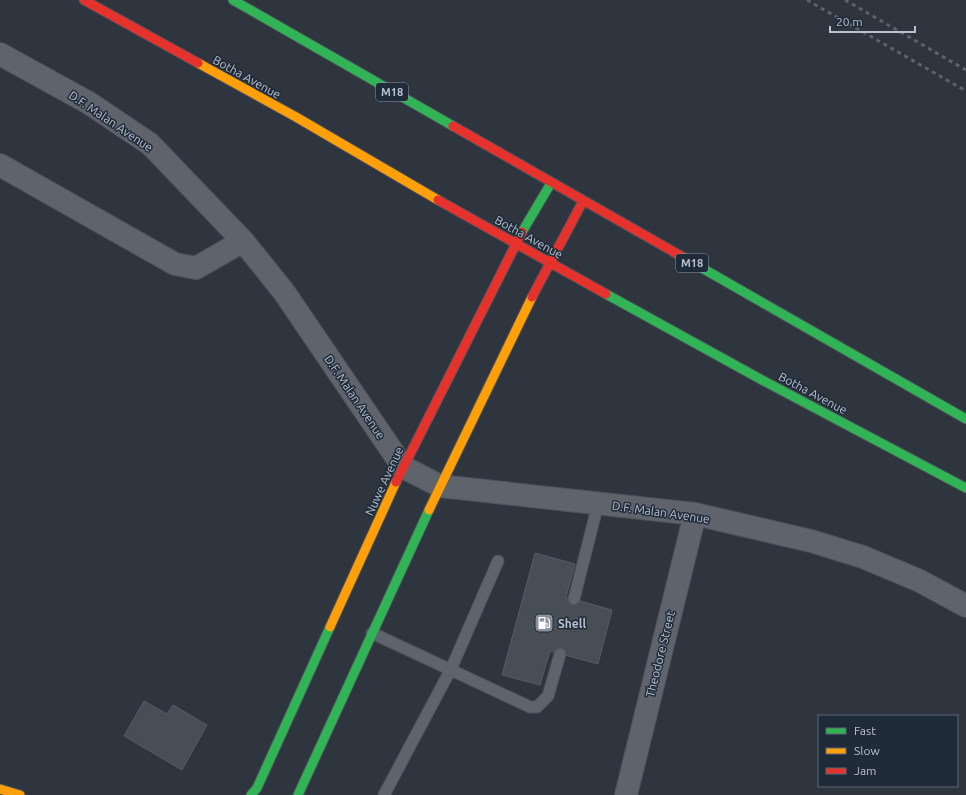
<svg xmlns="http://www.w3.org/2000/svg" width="966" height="795" font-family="Ubuntu,sans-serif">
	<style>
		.building { fill: #484e56; stroke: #565c65 }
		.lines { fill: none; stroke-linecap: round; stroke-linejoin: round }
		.lane-casing { stroke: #4d5158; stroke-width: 13 }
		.street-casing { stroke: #4d5158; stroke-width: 24 }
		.fast-casing { stroke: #4d5158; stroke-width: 11 }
		.slow-casing { stroke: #4d5158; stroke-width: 11 }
		.jam-casing { stroke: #4d5158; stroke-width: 11 }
		.lane { stroke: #5e636c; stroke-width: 11 }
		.street { stroke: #5e636c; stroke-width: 22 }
		.fast { stroke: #30b455; stroke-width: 9 }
		.slow { stroke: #ff9f0a; stroke-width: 9 }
		.jam { stroke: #e5322d; stroke-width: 9 }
		.rail { stroke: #5d626a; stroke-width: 3; stroke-dasharray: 4 4; stroke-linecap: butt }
		.labels { text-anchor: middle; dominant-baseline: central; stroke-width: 3; stroke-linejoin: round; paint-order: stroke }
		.shield { fill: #202b3a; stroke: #8b94a2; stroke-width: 1 }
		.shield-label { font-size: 11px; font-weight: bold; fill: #b9c1ce }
		.street-label { font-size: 12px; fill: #b9c1ce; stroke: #202b3a }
		.poi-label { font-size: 12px; font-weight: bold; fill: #b9c1ce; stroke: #202b3a; text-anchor: start }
	</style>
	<rect width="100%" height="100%" fill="#2e353e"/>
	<path class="building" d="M535,553L575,564L566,597L612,610L598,664L550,651L540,685L502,675Z
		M144,701L167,714L173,705L207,725L182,770L124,736Z"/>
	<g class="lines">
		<defs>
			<path id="lane" d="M574,599L598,504
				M372,633L530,707H537L548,696L560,654
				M384,795L451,669L498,561"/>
			<path id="street" d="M0,54L89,103L150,144L243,241L284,292L403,467L440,486L695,514L811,541L863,557L920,581L966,606
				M0,165L175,264L196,268L243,241
				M626,795L695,514"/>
			<path id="fast" d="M233,0L453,126
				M522,232L551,183
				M688,260L966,419
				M606,294L762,380L966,488
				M251,795L257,788L330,627
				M298,795L429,510"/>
			<path id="slow" d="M198,63L296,117L438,200
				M429,510L532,297
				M330,627L396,482
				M0,789L20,795"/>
			<path id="jam" d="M84,0L198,63
				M453,126L688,260
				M438,200L606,294
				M532,297L583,201
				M396,482L522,232"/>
		</defs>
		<use href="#lane" class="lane-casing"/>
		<use href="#street" class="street-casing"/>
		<use href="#fast" class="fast-casing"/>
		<use href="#slow" class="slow-casing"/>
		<use href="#jam" class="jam-casing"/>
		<use href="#lane" class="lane"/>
		<use href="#street" class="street"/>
		<use href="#fast" class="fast"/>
		<use href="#slow" class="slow"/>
		<use href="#jam" class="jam"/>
		<path class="rail" d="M807,0L966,91
			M845,0L966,70"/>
	</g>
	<defs>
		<symbol id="fuel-square" viewBox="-11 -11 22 22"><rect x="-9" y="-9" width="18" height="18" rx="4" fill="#88909c" stroke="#202b3a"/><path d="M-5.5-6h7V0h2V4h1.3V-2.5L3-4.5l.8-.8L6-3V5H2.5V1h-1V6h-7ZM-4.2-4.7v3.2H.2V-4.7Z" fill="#fff"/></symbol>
	</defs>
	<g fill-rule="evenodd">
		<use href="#fuel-square" x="533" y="612" width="22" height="22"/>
	</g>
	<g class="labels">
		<g class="shield">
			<rect x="376" y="83" width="32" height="18" rx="3"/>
			<rect x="676" y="254" width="32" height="18" rx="3"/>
		</g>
		<g class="shield-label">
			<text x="392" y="92">M18</text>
			<text x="692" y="263">M18</text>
		</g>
		<g class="street-label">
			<text transform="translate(247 77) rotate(29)">Botha Avenue</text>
			<text transform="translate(111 121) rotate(34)">D.F. Malan Avenue</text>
			<text transform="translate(529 237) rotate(29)">Botha Avenue</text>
			<text transform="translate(813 393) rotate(28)">Botha Avenue</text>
			<text transform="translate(355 397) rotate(56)">D.F. Malan Avenue</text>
			<text transform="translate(384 481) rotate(-65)">Nuwe Avenue</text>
			<text transform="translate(661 512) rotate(8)">D.F. Malan Avenue</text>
			<text transform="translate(660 654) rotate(-76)">Theodore Street</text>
		</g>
		<g class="poi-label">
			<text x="558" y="623">Shell</text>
		</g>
	</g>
	<rect x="818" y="715" width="140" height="72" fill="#202b3a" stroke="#5d6775"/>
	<rect x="826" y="728" width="20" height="6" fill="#30b455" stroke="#5d6775"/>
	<text x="854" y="735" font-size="12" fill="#b9c1ce">Fast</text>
	<rect x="826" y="748" width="20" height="6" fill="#ff9f0a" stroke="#5d6775"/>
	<text x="854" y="755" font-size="12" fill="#b9c1ce">Slow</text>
	<rect x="826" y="768" width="20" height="6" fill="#e5322d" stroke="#5d6775"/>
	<text x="854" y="775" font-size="12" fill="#b9c1ce">Jam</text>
	<path d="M830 26v6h85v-6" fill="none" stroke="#b9c1ce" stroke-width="2"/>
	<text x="836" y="26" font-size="12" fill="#b9c1ce" stroke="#202b3a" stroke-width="3" paint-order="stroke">20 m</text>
</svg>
